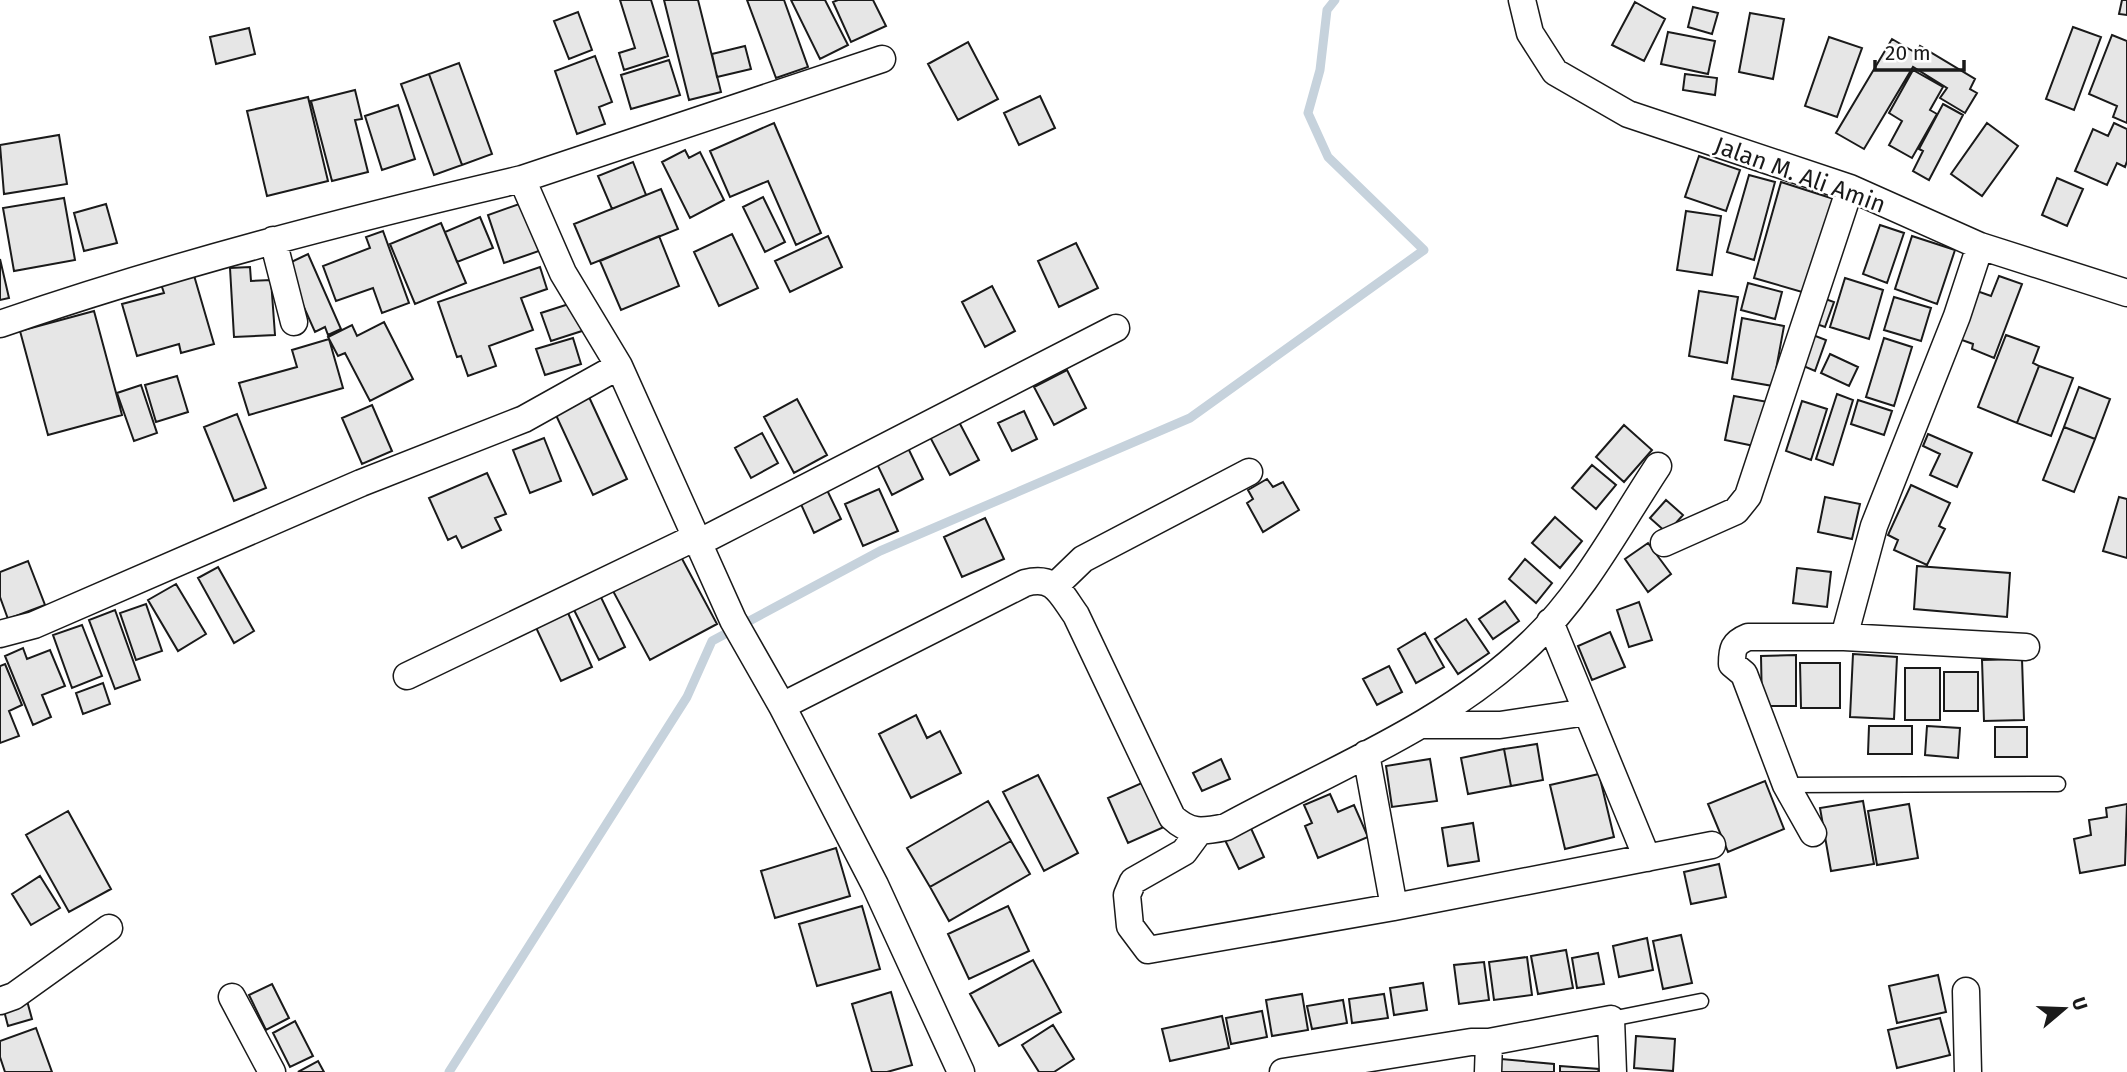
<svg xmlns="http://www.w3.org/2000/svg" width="2127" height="1072" font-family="'Fira Sans',sans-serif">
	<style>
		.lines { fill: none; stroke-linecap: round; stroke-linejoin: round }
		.stream { stroke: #c6d2dc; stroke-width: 9 }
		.building { fill: #e6e6e6; stroke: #1a1a1a; stroke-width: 2 }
		.lane-casing { stroke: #1a1a1a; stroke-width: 17 }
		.street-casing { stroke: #1a1a1a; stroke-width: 29 }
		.lane { stroke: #fff; stroke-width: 14 }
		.street { stroke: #fff; stroke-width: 26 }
		.labels { text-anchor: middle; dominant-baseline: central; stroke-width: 5; stroke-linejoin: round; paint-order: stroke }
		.street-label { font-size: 24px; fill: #1a1a1a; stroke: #fff }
	</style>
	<rect width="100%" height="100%" fill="#fff"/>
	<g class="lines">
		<path class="stream" d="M449,1072L687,697L712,641L880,551L1190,418L1424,250L1328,157L1308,113L1320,70L1327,10L1335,0"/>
	</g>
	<path class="building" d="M620,0H651L668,56L624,70L619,53L635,48Z
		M664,0H698L721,92L689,100Z
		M747,0H784L808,67L776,78Z
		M791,0H825L848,45L820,59Z
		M838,0H873L886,26L851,42L833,2Z
		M2122,0H2127V15L2119,14Z
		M1635,2L1665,19L1644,61L1612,45Z
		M1693,7L1718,13L1712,34L1688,27Z
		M578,12L592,50L569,59L554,21Z
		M1750,13L1784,19L1773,79L1739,72Z
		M2073,27L2101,37L2074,110L2046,99Z
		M249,28L255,54L216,64L210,37Z
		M1668,32L1715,41L1708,74L1661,64Z
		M2112,35L2127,41V123L2113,117L2117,106L2089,94Z
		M1829,37L1862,48L1837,117L1805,106Z
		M1892,39L1916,53L1920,46L1975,79L1970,89L1977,93L1965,113L1940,98L1947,88L1913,67L1864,149L1836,133Z
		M968,42L998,99L958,120L928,64Z
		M745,46L751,69L717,77L712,54Z
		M595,56L612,102L599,107L605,124L577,134L555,71Z
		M669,60L680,95L631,109L621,75Z
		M459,63L492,154L462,165L429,74Z
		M1913,70L1943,87L1930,110L1937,114L1912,158L1889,145L1902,121L1889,113Z
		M429,74L462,165L434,175L401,84Z
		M1685,74L1717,78L1715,95L1683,90Z
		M355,90L362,119L355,120L368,172L332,181L311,101Z
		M1040,96L1055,128L1019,145L1004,113Z
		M308,97L328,181L267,196L247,111Z
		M1943,104L1963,115L1929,180L1913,171L1923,151L1919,149Z
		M398,105L415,159L382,170L365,116Z
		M774,123L821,233L796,245L768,181L730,197L710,151Z
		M1987,123L2018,146L1982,196L1951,174Z
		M2114,123L2127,129V161L2125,167L2117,163L2107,185L2075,171L2093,129L2108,136Z
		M59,135L67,184L4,194L0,145Z
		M685,150L689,158L700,152L724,200L690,218L662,162Z
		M1699,156L1740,170L1726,211L1685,197Z
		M633,162L646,195L612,209L598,176Z
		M1749,175L1775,182L1754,260L1727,252Z
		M2057,178L2083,189L2067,226L2042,215Z
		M1781,182L1837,200L1809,294L1754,278Z
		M661,189L678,229L591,264L574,224Z
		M763,197L785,242L765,252L743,207Z
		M64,198L75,260L14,271L3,208Z
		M522,203L539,251L504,263L488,215Z
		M106,204L117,243L84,251L74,213Z
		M1686,211L1721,216L1712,275L1677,270Z
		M480,217L493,248L457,262L445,232Z
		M441,223L466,283L415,304L390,244Z
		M1880,225L1904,233L1887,283L1863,274Z
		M383,231L409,303L382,313L373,288L336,301L323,266L370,248L366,237Z
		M732,234L758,288L719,306L694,252Z
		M659,236L679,286L621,310L600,261Z
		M828,236L842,267L790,292L775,261Z
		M1912,236L1955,250L1937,304L1895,289Z
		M1076,243L1098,288L1059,307L1038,261Z
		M308,254L341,329L328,335L325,327L315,332L285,265Z
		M0,259L9,298L0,300Z
		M250,267L251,281L271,280L275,335L234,337L230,268Z
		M540,267L547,289L521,298L533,330L489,346L496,366L468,376L461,356L457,357L438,302Z
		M193,272L214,344L181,353L179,344L137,356L122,304L164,293L160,281Z
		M1999,276L2022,284L1994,358L1972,349L1973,344L1959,339L1977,291L1991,296Z
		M1845,278L1883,290L1869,339L1830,327Z
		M1748,283L1782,292L1775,319L1741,310Z
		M992,286L1015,331L985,347L962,302Z
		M1699,291L1738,297L1727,363L1689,356Z
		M1817,296L1834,302L1825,327L1808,321Z
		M1894,297L1931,308L1921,341L1884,330Z
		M575,302L585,330L551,341L541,313Z
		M94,311L122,415L48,435L20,331Z
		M1742,318L1784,326L1773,386L1732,379Z
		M384,322L413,379L370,401L345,353L338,356L328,337L352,325L357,336Z
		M1805,332L1826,340L1815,371L1794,362Z
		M2006,335L2039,347L2033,363L2039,366L2017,423L1978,407Z
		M573,338L581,364L545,375L536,349Z
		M1884,338L1912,347L1894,406L1866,397Z
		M329,339L343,388L249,415L239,383L297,367L292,350Z
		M1830,354L1858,367L1849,386L1821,373Z
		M2039,366L2073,378L2051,436L2017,423Z
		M1067,370L1086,408L1054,425L1034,387Z
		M177,376L188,412L156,422L145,385Z
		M141,385L157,433L134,441L117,393Z
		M2079,387L2110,399L2095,439L2064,427Z
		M1837,394L1853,400L1833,465L1816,459Z
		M1734,396L1768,402L1759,447L1725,440Z
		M589,397L627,479L593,495L555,413Z
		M797,399L827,455L794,473L764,417Z
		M1858,400L1892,411L1884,435L1851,424Z
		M1802,401L1827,409L1811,460L1786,451Z
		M372,405L392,451L362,464L342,418Z
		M1024,411L1037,439L1012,451L998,423Z
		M237,414L266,488L234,501L204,427Z
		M959,422L979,460L950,475L930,437Z
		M1624,425L1652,450L1624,482L1596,457Z
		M2064,427L2095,439L2074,492L2043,480Z
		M762,433L778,463L751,478L735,448Z
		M1928,434L1972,453L1957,487L1930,475L1940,454L1923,446Z
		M544,438L561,481L530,493L513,450Z
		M908,448L923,479L892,495L877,464Z
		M1592,465L1616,485L1596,509L1572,488Z
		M487,473L506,514L495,518L501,530L462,548L456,536L448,540L429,498Z
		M1267,479L1273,487L1283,482L1299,510L1263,532L1247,503L1253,499L1248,490Z
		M1911,485L1950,503L1939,526L1945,529L1927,565L1894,550L1898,540L1888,535Z
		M879,489L898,531L863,546L845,504Z
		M827,490L841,519L814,533L800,502Z
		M1825,497L1860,504L1852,539L1818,532Z
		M2119,497L2127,499V558L2103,551Z
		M1666,500L1683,515L1667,533L1650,518Z
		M1555,517L1582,541L1560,568L1532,543Z
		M985,518L1004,559L962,577L944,537Z
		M1648,543L1671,574L1648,592L1625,559Z
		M680,555L717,624L650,660L613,591Z
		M1525,559L1552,583L1536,603L1509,579Z
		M28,561L45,605L8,619L0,597V572Z
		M1917,566L2010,573L2007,617L1914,609Z
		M218,567L254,631L234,643L198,578Z
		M1797,568L1831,572L1827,607L1793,603Z
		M176,584L206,634L178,651L148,600Z
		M596,587L625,647L599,660L569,600Z
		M1505,601L1519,621L1493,639L1479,619Z
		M1639,602L1652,640L1629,647L1617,610Z
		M146,604L162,651L136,660L120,613Z
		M564,604L592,667L561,681L532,619Z
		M115,610L140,680L115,689L89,620Z
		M1466,619L1489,653L1458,674L1435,639Z
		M82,625L102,676L72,688L53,635Z
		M1610,632L1625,667L1592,680L1578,646Z
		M1425,633L1444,667L1416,683L1398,649Z
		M23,648L27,659L50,650L65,686L42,695L51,717L33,725L5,656Z
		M1853,654L1897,657L1894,719L1850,717Z
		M1796,655V706H1762L1761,656Z
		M2022,659L2024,720L1984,721L1982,660Z
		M1800,663H1840V708H1801Z
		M5,664L22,705L9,711L19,736L0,743V666Z
		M1389,666L1402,692L1377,705L1363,679Z
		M1905,668H1940V720H1905Z
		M1944,672H1978V711H1944Z
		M103,683L110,704L83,714L76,693Z
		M916,715L927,738L940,731L961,773L911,798L879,734Z
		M1869,726H1912V754H1868Z
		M1927,726L1960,728L1958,758L1925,755Z
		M1995,727H2027V757H1995Z
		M1537,744L1543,780L1511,786L1504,749Z
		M1504,749L1511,786L1468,794L1461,758Z
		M1221,759L1230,779L1202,791L1193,773Z
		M1430,759L1437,801L1392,807L1386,766Z
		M1599,774L1614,837L1565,849L1550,785Z
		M1038,775L1078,853L1044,871L1003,792Z
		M1765,781L1784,829L1728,852L1708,804Z
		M1144,782L1164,827L1128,843L1108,798Z
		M1330,794L1338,812L1354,805L1368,837L1318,858L1305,826L1312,823L1304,805Z
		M988,801L1011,841L930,887L907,848Z
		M1863,801L1874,864L1831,871L1820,808Z
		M1909,804L1918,858L1877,865L1868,811Z
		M2127,804L2125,865L2080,873L2074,839L2091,835L2089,820L2107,817L2106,808Z
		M68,811L111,889L69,912L26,835Z
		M1473,823L1479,861L1448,866L1442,828Z
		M1249,824L1264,857L1239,869L1223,836Z
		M1011,841L1030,874L949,921L930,887Z
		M836,848L850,896L775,918L761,871Z
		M1719,864L1726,897L1691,904L1684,872Z
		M40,876L60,908L31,925L12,894Z
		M862,906L880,969L817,986L799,924Z
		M1008,906L1029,951L969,979L948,934Z
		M1681,935L1692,983L1663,989L1653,941Z
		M1647,938L1653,970L1619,977L1613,946Z
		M1566,950L1573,988L1538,994L1531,956Z
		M1598,953L1604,984L1577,988L1572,958Z
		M1527,957L1532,995L1494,1000L1489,962Z
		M1033,960L1061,1012L999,1046L970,994Z
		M1484,962L1489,1000L1459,1004L1454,965Z
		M1938,975L1946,1012L1897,1023L1889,986Z
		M1423,983L1427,1010L1394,1015L1390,988Z
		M272,984L289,1018L266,1030L249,995Z
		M891,992L912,1065L887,1072H872L852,1004Z
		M1302,994L1308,1030L1272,1036L1266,1000Z
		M1384,994L1388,1018L1352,1023L1349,999Z
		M26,997L32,1019L8,1026L2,1003Z
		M1343,1000L1347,1023L1312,1029L1307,1006Z
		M1262,1011L1267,1037L1231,1044L1226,1018Z
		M1222,1016L1229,1048L1170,1061L1162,1029Z
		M1940,1018L1950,1055L1897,1068L1888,1030Z
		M295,1021L313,1056L290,1067L273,1033Z
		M1053,1025L1074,1059L1054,1072H1039L1022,1045Z
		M36,1028L52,1072H5L0,1057V1041Z
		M1636,1036L1675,1039L1673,1071L1634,1068Z
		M1501,1059L1554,1064V1072H1500Z
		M318,1061L324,1072H298Z
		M1560,1066L1599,1069L1598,1072H1560Z"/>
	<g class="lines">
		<defs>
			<path id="lane" d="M1786,785L2058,784
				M1611,1019L1701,1001"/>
			<path id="street" d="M1522,0L1530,33L1555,72L1628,114L1850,188L1980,246L2127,293
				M522,179L882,59
				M273,240L294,322
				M0,324C171,265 346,220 522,179L563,273L619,366L733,620L782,706L875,885L961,1072
				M1664,543L1736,511L1748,496L1850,188
				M696,544L1116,328
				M1055,586L1083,559L1249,472
				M1550,622L1647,858
				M0,634L34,625L361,483L524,419L619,366
				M1844,637L1874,526L1957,316L1980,246
				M407,676L694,538
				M782,706L1025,583C1055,575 1060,593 1076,615L1172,817C1190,834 1202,832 1226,827C1330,770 1445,726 1531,643C1583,594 1619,525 1658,466
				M1422,725H1500L1587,712
				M1366,754L1394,907
				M1198,833L1184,852L1133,881L1127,895L1130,926L1148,950L1394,907L1712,845
				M1813,833L1786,785L1744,674L1732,664C1732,649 1733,643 1748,637H1844L2026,647
				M1966,991L1968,1072
				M232,997L272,1072
				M0,1001L14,996L109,928
				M1283,1072L1471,1042H1489L1611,1019L1613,1072
				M1488,1072L1489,1042"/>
		</defs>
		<use href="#lane" class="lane-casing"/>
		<use href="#street" class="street-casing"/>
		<use href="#lane" class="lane"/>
		<use href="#street" class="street"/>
	</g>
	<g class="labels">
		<g class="street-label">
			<text transform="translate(1800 175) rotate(20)">Jalan M. Ali Amin</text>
		</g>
	</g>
	<g transform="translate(2064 1009) rotate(71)" stroke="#ffffff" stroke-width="5" paint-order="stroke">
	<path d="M0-5L12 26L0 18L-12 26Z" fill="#1a1a1a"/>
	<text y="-10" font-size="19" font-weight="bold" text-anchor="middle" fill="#1a1a1a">U</text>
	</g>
	<path d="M1875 60v10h89v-10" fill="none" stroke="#1a1a1a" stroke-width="3.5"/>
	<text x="1885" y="60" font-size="21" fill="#1a1a1a" stroke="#ffffff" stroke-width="5" paint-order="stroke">20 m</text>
</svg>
